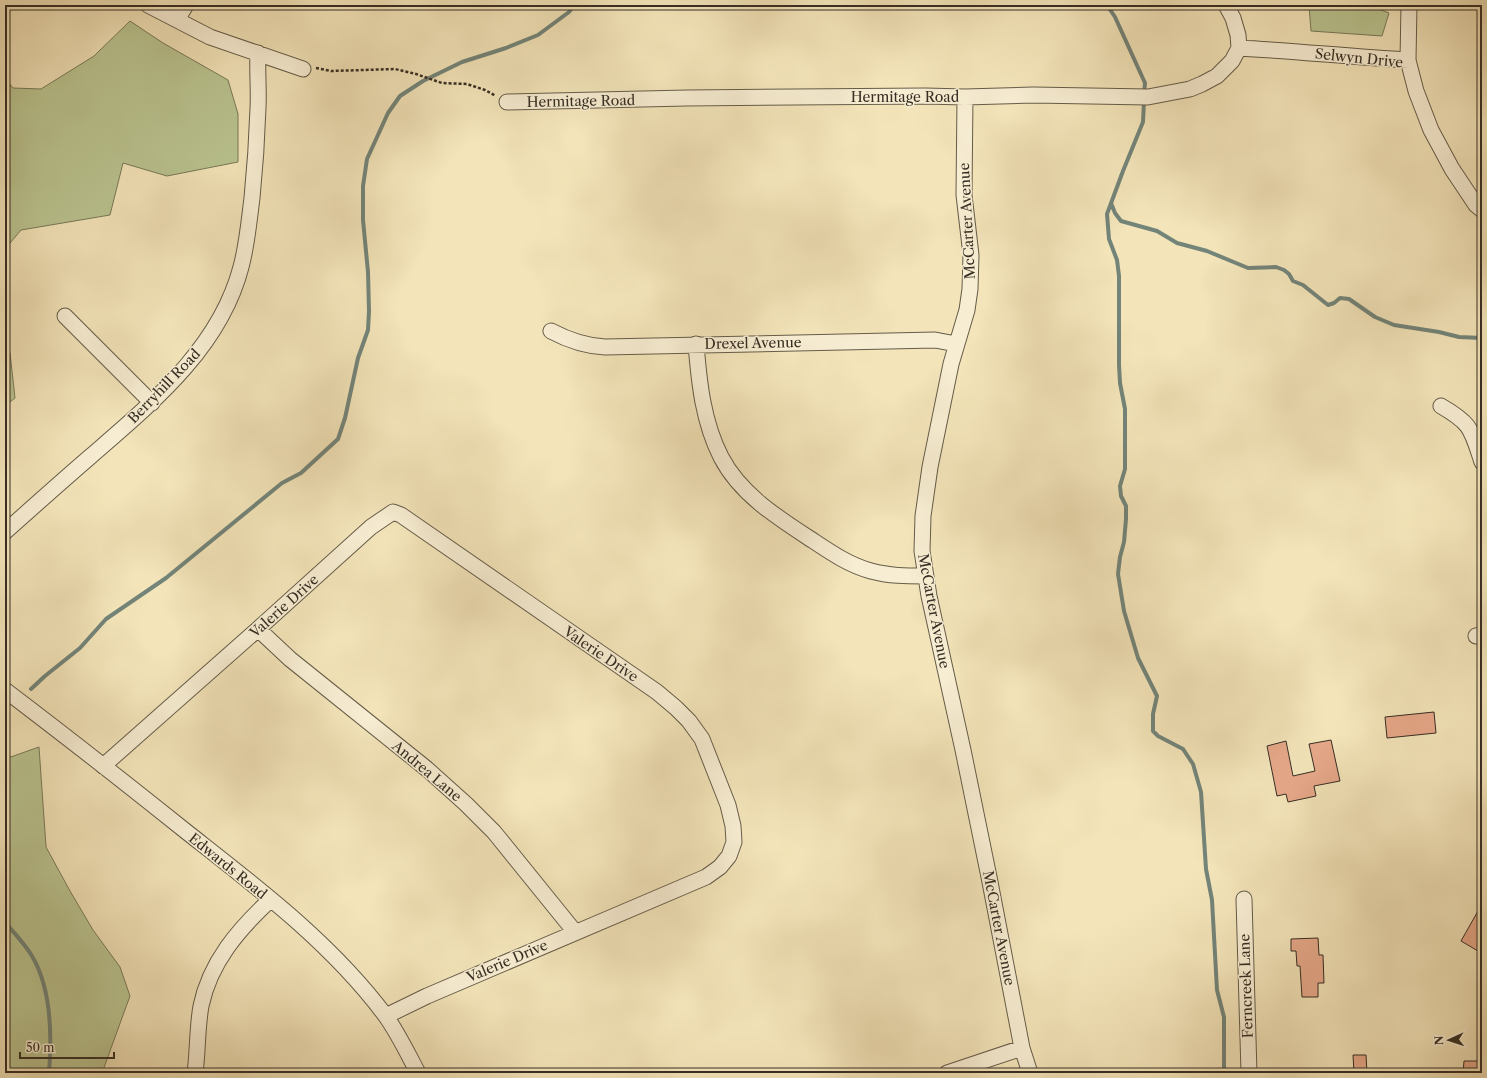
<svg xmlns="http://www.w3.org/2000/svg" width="1487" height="1078" font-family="'Libre Caslon Text',serif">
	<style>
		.green { fill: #bac490; stroke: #78795a }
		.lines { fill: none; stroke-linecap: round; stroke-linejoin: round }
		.stream { stroke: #738479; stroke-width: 4 }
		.building { fill: #e6a889; stroke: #362e24 }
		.minor-casing { stroke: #655c49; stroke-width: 17 }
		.path { stroke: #362e24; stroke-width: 2.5; stroke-dasharray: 3 2; stroke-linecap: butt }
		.minor { stroke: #f7edd2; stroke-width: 15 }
		.labels { text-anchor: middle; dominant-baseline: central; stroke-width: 3; stroke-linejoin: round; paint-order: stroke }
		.street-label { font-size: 14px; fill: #362e24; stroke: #f7edd2 }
	</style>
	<rect width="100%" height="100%" fill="#f3e4b9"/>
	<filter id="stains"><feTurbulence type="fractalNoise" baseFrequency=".005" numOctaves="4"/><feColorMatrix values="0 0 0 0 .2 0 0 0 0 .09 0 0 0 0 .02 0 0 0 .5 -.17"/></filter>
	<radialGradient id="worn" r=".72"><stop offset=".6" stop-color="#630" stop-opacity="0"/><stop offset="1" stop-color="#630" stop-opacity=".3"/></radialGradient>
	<path class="green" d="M1309,5H1368L1389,13L1382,36L1311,31Z
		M130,21L163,43L228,80L238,114V162L167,176L123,163L110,215L21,230L5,249V78L13,88L41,89L94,56Z
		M5,346L10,353L15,398L5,406Z
		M39,747L46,847L70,891L93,930L120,967L130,996L102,1073H5V1054L7,1051L5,1022V759Z"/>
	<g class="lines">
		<path class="stream" d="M1107,5L1115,17L1145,83L1144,94
			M1144,101L1143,122L1123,171L1107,214L1109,239L1117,260L1119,276V365L1120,383L1125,409V469L1120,486L1121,496L1126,506V519L1124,542L1120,557L1118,574L1124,611L1138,658L1157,696L1153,714V731L1158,736L1183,749L1193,764L1201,792L1206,869L1212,900L1217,990L1224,1017V1073
			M1111,203L1115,213L1121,221L1157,231L1177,243L1207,251L1248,268L1276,267L1284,270L1289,274L1293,281L1303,285L1328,305L1334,303L1340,298L1349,299L1375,317L1394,325L1439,332L1459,337L1482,338
			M31,689L45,676L80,648L106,619L166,578L282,483L301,473L338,439L345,418L358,358L368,330L369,311L368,272L363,220V186L367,159L388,113L400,96L423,81L462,62L506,48L538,35L569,12L574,5
			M5,730L8,721
			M5,922C14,933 25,944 32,956C51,988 52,1036 49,1073"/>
	</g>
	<path class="building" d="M1434,712L1436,733L1387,738L1385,717Z
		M1331,740L1340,781L1314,786L1316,796L1288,802L1286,794L1277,796L1267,746L1286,741L1293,776L1315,771L1309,744Z
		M1482,904V944L1478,951L1461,941Z
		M1318,938L1319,955H1323L1324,983H1318V997H1302L1300,966H1297L1296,951H1291V939Z
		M1353,1055H1366L1367,1073H1354Z
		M1464,1061H1482V1073H1463Z"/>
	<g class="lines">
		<defs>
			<path id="minor" d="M148,5L210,37L303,69
				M1409,5L1408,60L1416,91L1431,130L1452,169L1476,205L1482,210
				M177,20L186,5
				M1239,48C1296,51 1352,57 1408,60
				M965,97L964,195L971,255L970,289L967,310L951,364L930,467L923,516L922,551L929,596L963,750L989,877L1022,1048L1030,1073
				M507,102L687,98L925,96L965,97L1033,95L1148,97L1190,89L1202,84L1217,76L1232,61L1239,48L1238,35L1233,18L1226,5
				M65,316L152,403
				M551,331C568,340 585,346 605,347L935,340L956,344
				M696,344C699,382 703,422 721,457C740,494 778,518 812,540C830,552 849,565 871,571C889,576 907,576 925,576
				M1441,406C1472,424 1471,429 1482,462
				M5,532C34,506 62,481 91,456C152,403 220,348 241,267C247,245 249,221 252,198C255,168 257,138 258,108C259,90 257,72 258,53
				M258,629L290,659L427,769L466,804L494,832L575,932
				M1476,636L1482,635
				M5,690C67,737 128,785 188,833C258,888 331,943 385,1015C398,1033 408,1054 418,1073
				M103,766L258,629L371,527L393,512L401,515L657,692L676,708L689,721L702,739L728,805L733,826L734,842L729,856L720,867L706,877L427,996L386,1016
				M1244,899L1249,1073
				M195,1073C198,1051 197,1028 201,1006C210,962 239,929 270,900
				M947,1073L1022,1048"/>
		</defs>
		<use href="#minor" class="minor-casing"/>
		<path class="path" d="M316,68L331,71L395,69L416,74L442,83L467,84L485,90L496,96"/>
		<use href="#minor" class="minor"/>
	</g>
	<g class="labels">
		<g class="street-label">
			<text transform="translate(1359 58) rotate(6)">Selwyn Drive</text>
			<text x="905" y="97">Hermitage Road</text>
			<text transform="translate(581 101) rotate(-1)">Hermitage Road</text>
			<text transform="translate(967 221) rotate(-93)">McCarter Avenue</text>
			<text transform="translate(753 343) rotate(-1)">Drexel Avenue</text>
			<text transform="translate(164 386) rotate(-46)">Berryhill Road</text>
			<text transform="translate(284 606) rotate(-42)">Valerie Drive</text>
			<text transform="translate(934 611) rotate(79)">McCarter Avenue</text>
			<text transform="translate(601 654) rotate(34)">Valerie Drive</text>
			<text transform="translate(427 771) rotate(40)">Andrea Lane</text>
			<text transform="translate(228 866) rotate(39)">Edwards Road</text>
			<text transform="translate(999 928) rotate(79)">McCarter Avenue</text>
			<text transform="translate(507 961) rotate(-23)">Valerie Drive</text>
			<text transform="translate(1246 986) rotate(-92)">Ferncreek Lane</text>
		</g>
	</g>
	<rect width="1487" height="1078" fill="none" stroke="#f3e4b9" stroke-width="20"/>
	<rect x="6" y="6" width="1475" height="1066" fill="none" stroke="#362e24" stroke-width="2"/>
	<rect x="10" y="10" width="1467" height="1058" fill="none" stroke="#362e24"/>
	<g transform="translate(1449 1040) rotate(267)" stroke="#f7edd2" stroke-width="3" paint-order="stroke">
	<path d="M0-3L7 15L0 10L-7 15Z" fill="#362e24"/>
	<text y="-6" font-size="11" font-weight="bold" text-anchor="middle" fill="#362e24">N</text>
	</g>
	<path d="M20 1052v6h94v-6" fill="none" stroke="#362e24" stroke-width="2"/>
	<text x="26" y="1052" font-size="12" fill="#362e24" stroke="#f7edd2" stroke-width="3" paint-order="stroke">50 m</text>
	<rect width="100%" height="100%" filter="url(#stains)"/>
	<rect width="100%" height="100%" fill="url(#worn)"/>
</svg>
